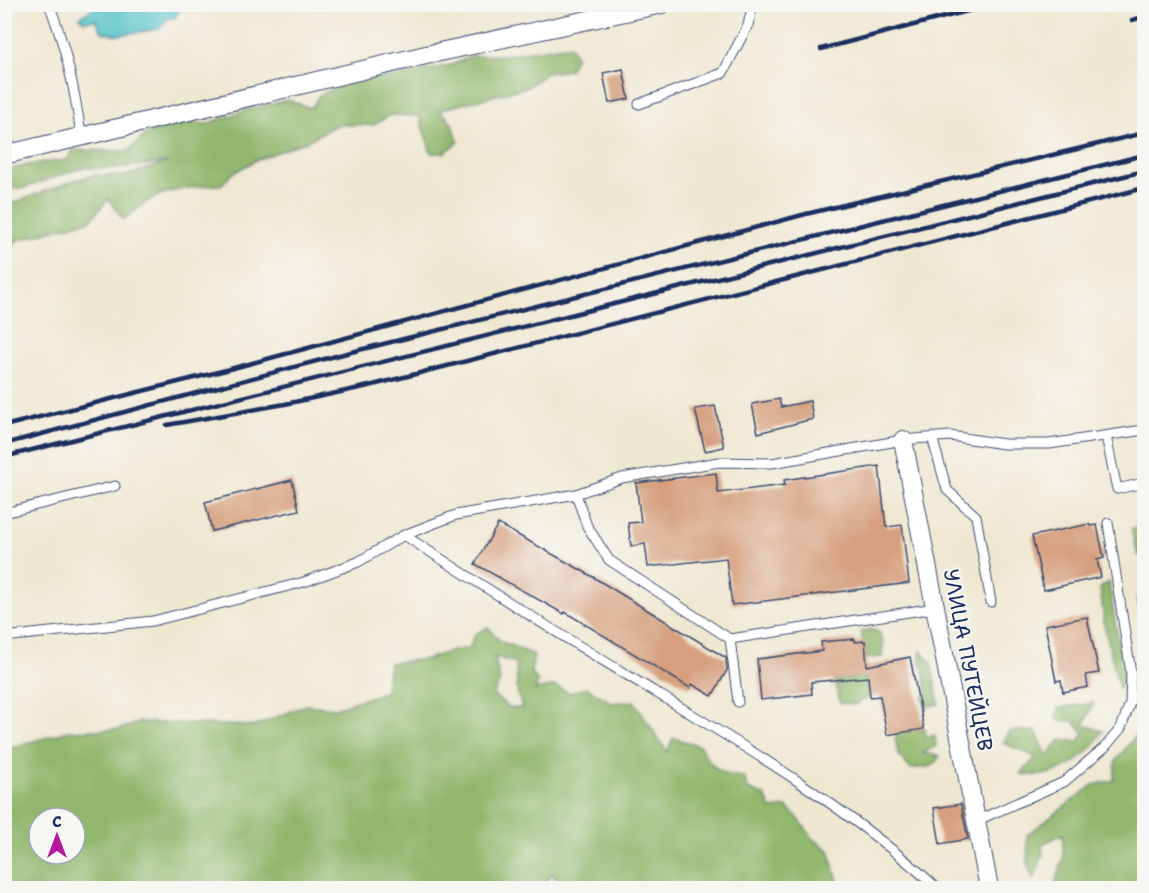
<svg xmlns="http://www.w3.org/2000/svg" width="1149" height="893" font-family="'Shantell Sans',sans-serif">
	<style>
		.forest { fill: #90b76c; stroke: #567365; stroke-width: 1.5; fill-rule: evenodd }
		.water { fill: #55c3c9; stroke: #387994; stroke-width: 1.5 }
		.building { fill: #d69f7d }
		.lines { fill: none; stroke-linecap: round; stroke-linejoin: round }
		.service-casing { stroke: #3b4b6f; stroke-width: 11 }
		.minor-casing { stroke: #3b4b6f; stroke-width: 20 }
		.service { stroke: #fff; stroke-width: 9 }
		.minor { stroke: #fff; stroke-width: 18 }
		.rail { stroke: #1b2f5e; stroke-width: 4.5 }
		.labels { text-anchor: middle; dominant-baseline: central; stroke-width: 4.5; stroke-linejoin: round; paint-order: stroke }
		.street-label { font-size: 21px; fill: #1b2f5e; stroke: #f6f6f2 }
	</style>
	<rect width="100%" height="100%" fill="#f6f6f2"/>
	<filter id="ink" filterUnits="userSpaceOnUse"><feTurbulence type="fractalNoise" baseFrequency=".0167" numOctaves="2"/><feDisplacementMap in="SourceGraphic" scale="12" xChannelSelector="R" yChannelSelector="G"/><feConvolveMatrix kernelMatrix="1 2 1 2 8 2 1 2 1" color-interpolation-filters="sRGB"/></filter>
	<filter id="wash" filterUnits="userSpaceOnUse"><feTurbulence type="fractalNoise" baseFrequency=".008" numOctaves="4" result="noise"/><feDisplacementMap in="SourceGraphic" scale="24" xChannelSelector="R" yChannelSelector="G"/><feGaussianBlur stdDeviation="1.35" result="paint"/><feColorMatrix in="noise" values="0 0 0 0 0 0 0 0 0 0 0 0 0 0 0 0 0 1.4 0 .05"/><feComposite in="paint" operator="in"/></filter>
	<g filter="url(#wash)">
		<rect width="100%" height="100%" fill="#efe8d1"/>
		<path class="forest" d="M570,45L576,56L569,70L547,73L527,87L440,110L451,122L459,142L444,153H431L419,116L390,115L374,125H336L307,141L256,160L233,173L221,185C199,186 176,188 155,197C143,202 135,214 123,219L108,199L91,220L17,240L5,257V206L78,179L95,175L125,176L168,162L119,168H81L24,188L5,189V170L37,163L67,160L73,150L128,151L146,134L183,122L207,124L246,110L288,100L311,108L319,95L357,79L392,77L452,65L471,56L506,55Z
			M1144,526V556L1138,555L1131,529Z
			M1109,582L1124,680L1119,689L1105,628L1100,588Z
			M1144,594V637L1137,598Z
			M488,627L500,641L534,655L531,672L538,682L535,690L555,686L570,693L586,687L612,703L634,701L667,752L673,738L700,746C710,766 721,776 744,777L748,789L765,796L771,809L786,807L797,817L813,838L829,850L840,888H564L552,874L542,888H5V749L69,731L120,729L141,722L255,726L306,705L335,708L385,692L389,663L428,659L453,650L469,649L475,634ZM495,657L516,663L517,691L522,708H510L493,695L500,681ZM39,818H75V854H39Z
			M870,629L879,632L883,643L882,657L867,658L861,632Z
			M921,651L931,661L939,704L925,707L923,697L928,693L920,657Z
			M868,677L870,697L855,704L840,703L834,680Z
			M1094,703L1084,725L1103,731C1086,761 1055,780 1021,774L1036,757L1003,743L1010,731H1036L1047,756L1061,739L1078,742L1084,733L1073,721L1057,720L1058,708Z
			M925,729L926,737L935,735L936,746L923,753L940,756L932,766L911,769C899,758 894,749 896,733Z
			M1141,729H1144V888H1057L1056,881L1063,859V834L1042,844L1043,855L1034,879L1028,867L1027,835L1093,785L1114,780L1116,760Z"/>
		<path class="water" d="M93,5V4L187,5L181,7L175,18L167,19L159,29L118,35L102,32L96,20L83,21L80,17L92,9Z"/>
		<g id="blocks">
			<path class="building" d="M623,69L629,99L609,103L603,73Z
				M779,399L781,407L810,401L813,419L758,433L752,404Z
				M715,406L724,447L705,451L695,409Z
				M879,466L886,527L902,525L909,583L732,605L726,558L648,567L645,544L631,546L628,523L641,522L636,483L716,473L718,493L785,485L784,480Z
				M292,480L299,510L212,531L205,502Z
				M498,524L588,574L726,658L727,670L712,696L692,684L690,688L565,612L564,614L475,564Z
				M1089,524L1090,526L1097,525L1104,558L1097,560L1101,577L1044,590L1032,536Z
				M1087,617L1099,673L1086,675L1088,687L1063,692L1061,680L1056,681L1045,625Z
				M855,639V642L865,641L867,666L910,657L924,729L887,735L880,696L870,697L868,677L811,682L812,694L761,700L757,659L822,651L821,642Z
				M961,804L968,839L940,844L934,808Z"/>
		</g>
	</g>
	<g filter="url(#ink)">
		<use href="#blocks" fill-opacity="0" stroke="#3b4b6f" stroke-width="1.5"/>
		<g class="lines">
			<defs>
				<path id="service" d="M49,4C66,47 75,90 81,135
					M639,104L723,73L748,25L753,4
					M1106,436L1117,489L1144,483
					M932,437L947,490L976,516L991,602
					M576,494L587,526L609,560L730,639L935,608
					M4,513L115,486
					M404,535C478,583 552,630 627,675C734,740 845,804 937,888
					M4,637L153,621L304,582L358,562L404,535L456,515L576,494L622,478L719,462L772,463L903,440L950,436L1004,444H1049L1144,430
					M730,639L738,702
					M976,821L1064,782L1105,747L1121,728L1130,703L1131,673L1108,523"/>
				<path id="minor" d="M4,155L426,55L662,4
					M903,440L989,888"/>
			</defs>
			<use href="#service" class="service-casing"/>
			<use href="#minor" class="minor-casing"/>
			<use href="#service" class="service"/>
			<use href="#minor" class="minor"/>
			<path class="rail" d="M1132,20L1144,17
				M821,49L995,4
				M167,425L285,404L369,386L1144,188
				M4,426L226,370L806,214L1144,133
				M4,444L347,353L1144,155
				M4,457L1144,171"/>
		</g>
	</g>
	<g class="labels">
		<g class="street-label">
			<text transform="translate(968 660) rotate(79)">УЛИЦА ПУТЕЙЦЕВ</text>
		</g>
	</g>
	<rect width="1149" height="893" fill="none" stroke="#f6f6f2" stroke-width="24"/>
	<g transform="translate(57 836)"><circle r="28" fill="#f6f6f2" stroke="#9ea6b7" stroke-width="1.5"/>
	<path d="M0-4.5L10 22L0 15L-10 22Z" fill="#b5179e"/>
	<text y="-9" font-size="16" font-weight="bold" text-anchor="middle" fill="#1b2f5e">С</text>
	</g>
</svg>
